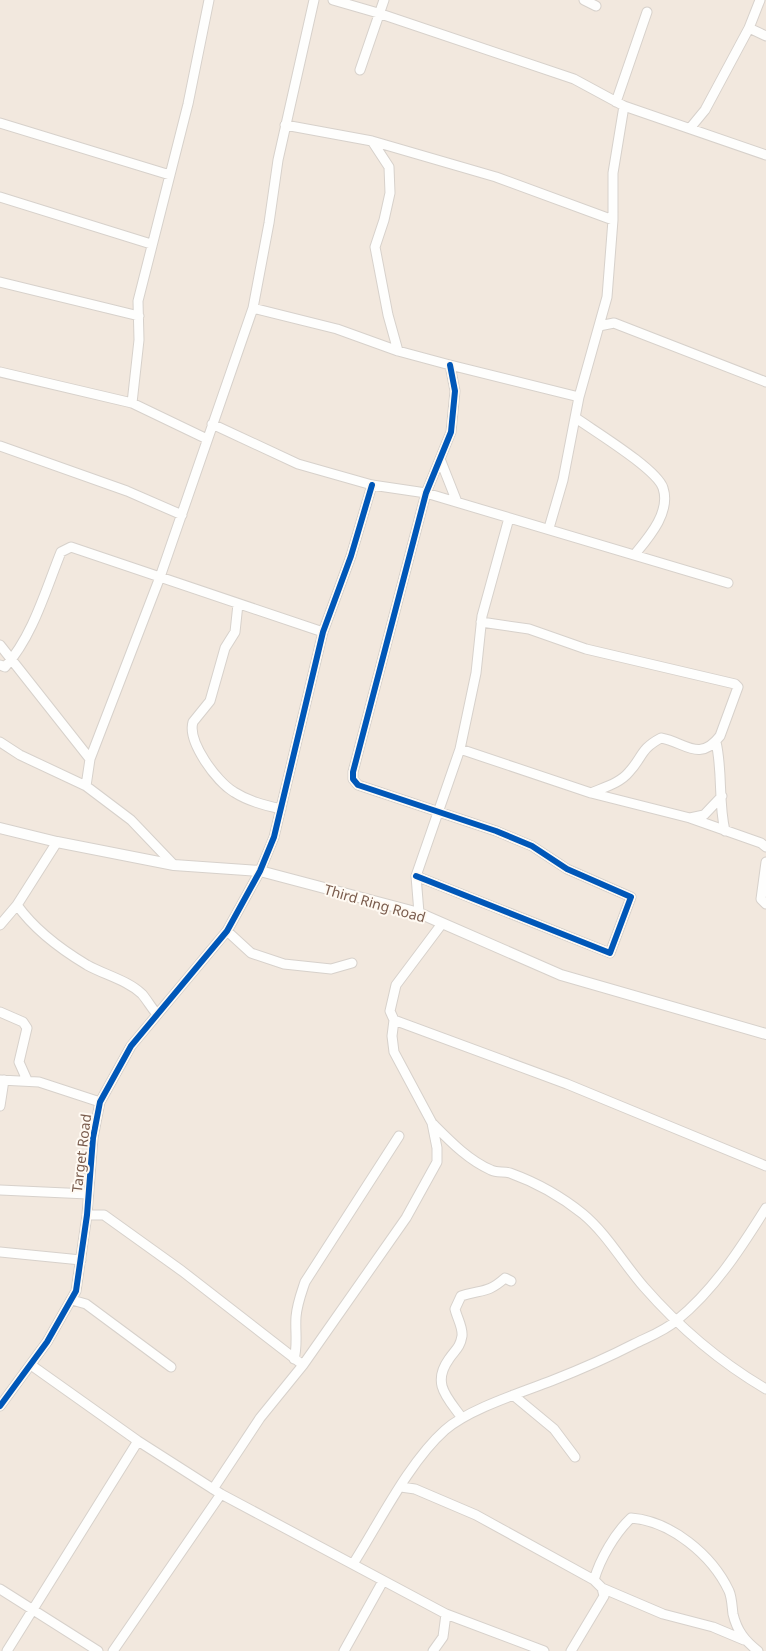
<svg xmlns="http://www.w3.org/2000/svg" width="766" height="1651" font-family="'Noto Sans',sans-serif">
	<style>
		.residential { fill: #f2e8de }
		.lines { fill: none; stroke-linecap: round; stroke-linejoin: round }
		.minor-casing { stroke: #d7d1cb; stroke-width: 11 }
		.tertiary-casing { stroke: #d7d1cb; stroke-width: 12 }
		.minor { stroke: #fefefd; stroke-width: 9 }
		.tertiary { stroke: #fefefd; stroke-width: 10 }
		.cycleway-casing { stroke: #fffaf3; stroke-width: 9 }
		.cycleway { stroke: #0057b8; stroke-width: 6 }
		.labels { text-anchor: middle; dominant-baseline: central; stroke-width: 4; stroke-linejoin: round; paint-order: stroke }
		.street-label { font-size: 14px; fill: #7a5c4d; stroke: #fffaf3 }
	</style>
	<rect width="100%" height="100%" fill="#f9f5f0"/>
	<path class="residential" d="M0,0H766V1651H0Z"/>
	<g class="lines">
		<defs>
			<path id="minor" d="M333,0L378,13L574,79L624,106L766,155
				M584,0L596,6
				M749,28L766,36
				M360,70L384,0
				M616,102L647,12
				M0,123L170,175
				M285,125L372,141L389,167L390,193L384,220L375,247L388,315L398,351
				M691,127L705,110L749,28L760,0
				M372,141L496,177L613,220
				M0,197L151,244
				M0,282L139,316
				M253,308L337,329L398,351L450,365L579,397
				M599,326L614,323L766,382
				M0,372L132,403L207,439
				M132,403L139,340L138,301L188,104L209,0
				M576,418C594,431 657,469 663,488C671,512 649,537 635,554
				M212,424L298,464L372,485L426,493L728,583
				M0,446L127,491L182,515
				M440,459L457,502
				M549,528L563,480L579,397L607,297L613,220V173L624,106
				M238,604L235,632L225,648L210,701L193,722C187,742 217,782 234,792C248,801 264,805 281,809
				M481,622L529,629L586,649L735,684L738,687L720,736C699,763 685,742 661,738C640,749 643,757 629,772C620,783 605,787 591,793
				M0,645L90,759
				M0,665L5,667C33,636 46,589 61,552L71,547L323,632
				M0,742L20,755L86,786
				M716,742C723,773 718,801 725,831
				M460,749L591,793L690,818L761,843L766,847
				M690,818L704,815L722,796
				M766,862L761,899L766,904
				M174,865L131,820L86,786L90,759L160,577L253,308L269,223L278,160L314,0
				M416,876L610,953L631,897L567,869L532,846L496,831L358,785L353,779V772L426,493L451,432L455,391L450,365
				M17,905C34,929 62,950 87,965C105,975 127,980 142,994C147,1000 151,1007 156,1013
				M419,913L416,876L460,749L476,673L482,616L509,518
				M0,925L17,905L57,842
				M227,931L251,953L284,964L331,969L352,963
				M0,1012L23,1022L27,1028L19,1062L27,1080
				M394,1020L567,1084L766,1166
				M0,1080L39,1082L100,1102
				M0,1106L4,1080
				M432,1123C450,1141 468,1160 491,1170C497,1173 504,1171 510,1173C535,1182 562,1197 583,1214C607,1234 623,1263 644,1287C679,1327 720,1362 766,1389
				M0,1190L88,1194
				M87,1215H104L182,1271L303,1365
				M0,1252L81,1260
				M72,1300L86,1304L171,1367
				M294,1359C298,1345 295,1331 296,1317C297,1304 301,1294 305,1282L399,1136
				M31,1365L138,1441L221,1494L446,1614L544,1651
				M513,1395L554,1429L575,1457
				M0,1406L47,1342L76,1291L87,1215L93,1138L100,1102L131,1046L227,931L260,871L274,837L323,632L351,556L372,485
				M462,1418C448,1398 431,1384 449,1359C455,1350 460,1348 462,1336C463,1327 457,1318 455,1309L461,1296C482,1289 487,1294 505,1278L511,1281
				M401,1487L415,1489L476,1515L594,1580L602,1588L604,1596L571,1651
				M213,1489L260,1418L303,1365L406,1218L437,1162V1148L432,1123L394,1052L392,1036L394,1020L390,1011L396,985L441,925
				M353,1564C379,1523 409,1462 445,1430C469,1409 520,1393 551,1381C579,1370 607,1358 634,1344C648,1337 665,1331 677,1320C714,1290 741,1248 766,1208
				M594,1580C600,1559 615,1533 631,1518C671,1521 712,1555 729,1591C732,1598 732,1607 733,1614C737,1631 745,1641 758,1651
				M602,1588L663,1614L713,1627L744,1640
				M0,1589L98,1651
				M7,1651L138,1441
				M113,1651L221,1494
				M344,1651L383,1581
				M433,1651L443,1637L446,1614"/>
			<path id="tertiary" d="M0,828L57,842L174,865L260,871L419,913L561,975L766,1034"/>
		</defs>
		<use href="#minor" class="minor-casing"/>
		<use href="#tertiary" class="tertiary-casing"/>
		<use href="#minor" class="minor"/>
		<use href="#tertiary" class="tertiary"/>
		<defs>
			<path id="cycleway" d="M416,876L610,953L631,897L567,869L532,846L496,831L358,785L353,779V772L426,493L451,432L455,391L450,365
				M0,1406L47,1342L76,1291L87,1215L93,1138L100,1102L131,1046L227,931L260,871L274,837L323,632L351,556L372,485"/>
		</defs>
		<use href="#cycleway" class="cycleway-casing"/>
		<use href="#cycleway" class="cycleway"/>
	</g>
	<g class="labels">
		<g class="street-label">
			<text transform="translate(375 903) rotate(16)">Third Ring Road</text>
			<text transform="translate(81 1153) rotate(-83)">Target Road</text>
		</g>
	</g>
</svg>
